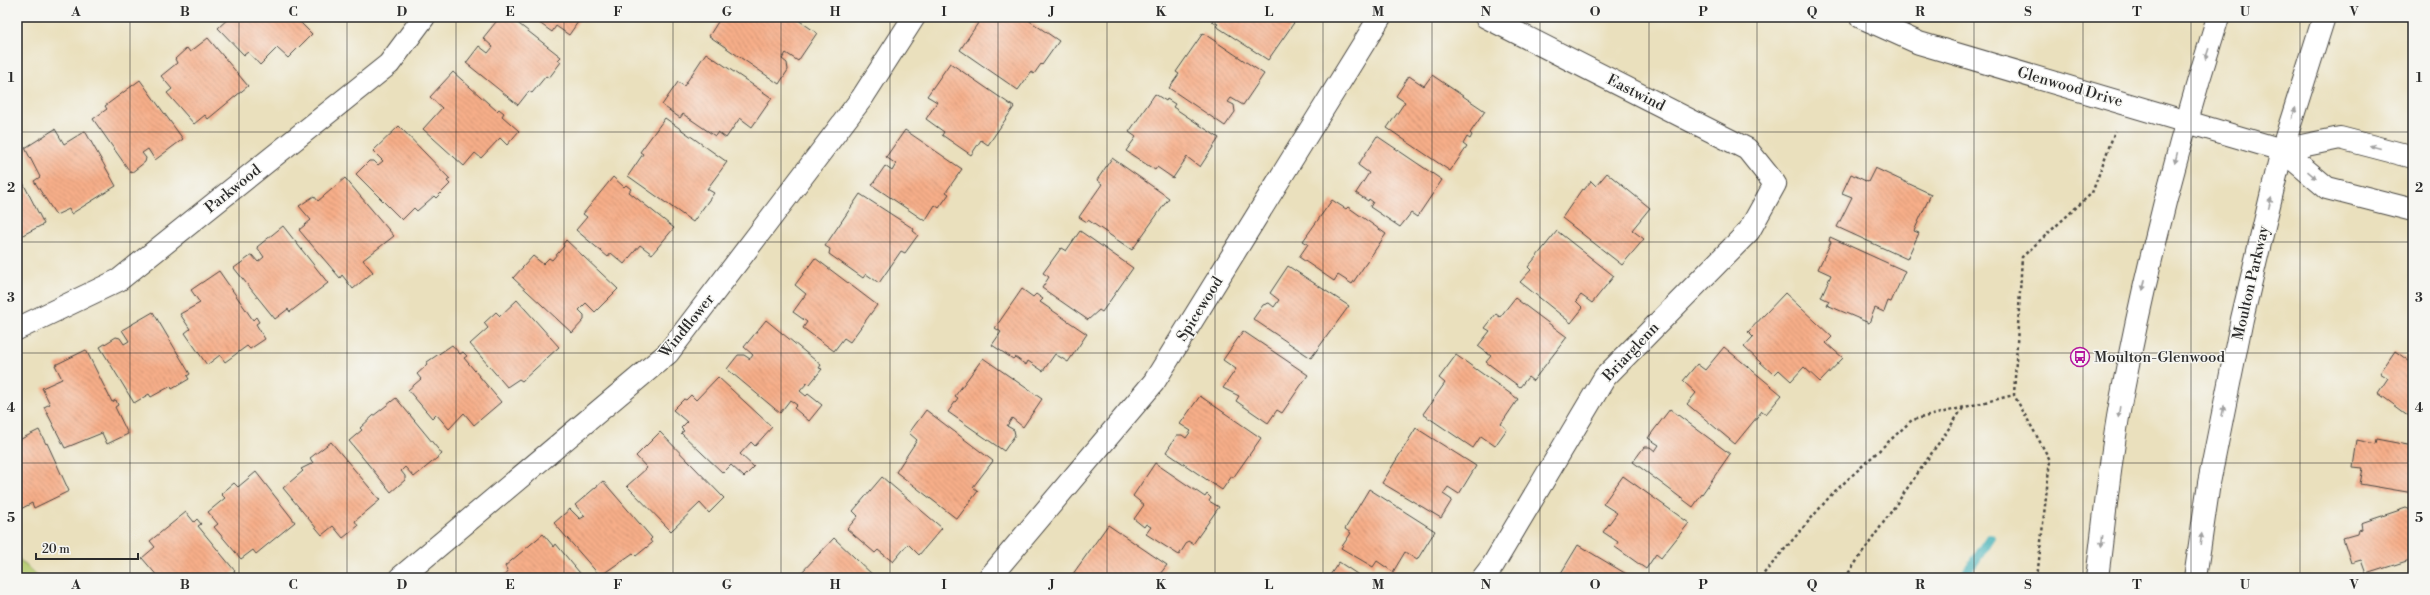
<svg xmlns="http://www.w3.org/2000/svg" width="2430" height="595" font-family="'Libre Bodoni',serif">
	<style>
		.park { fill: url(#park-crowns); stroke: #707c4e }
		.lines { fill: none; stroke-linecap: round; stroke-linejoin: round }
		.stream { stroke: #3eafb5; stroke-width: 10 }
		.building { fill: url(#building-back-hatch) }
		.street-casing { stroke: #484641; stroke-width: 24 }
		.secondary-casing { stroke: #484641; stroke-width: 24 }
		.primary-casing { stroke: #484641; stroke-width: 24 }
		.path { stroke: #484641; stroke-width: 2.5; stroke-dasharray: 3 3; stroke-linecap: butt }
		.street { stroke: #fff; stroke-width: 22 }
		.secondary { stroke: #fff; stroke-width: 22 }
		.primary { stroke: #fff; stroke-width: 22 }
		.oneway { fill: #a0a0a0 }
		.grid { fill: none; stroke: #2b2b2b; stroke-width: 1; stroke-opacity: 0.55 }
		.labels { text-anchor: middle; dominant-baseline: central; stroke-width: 3; stroke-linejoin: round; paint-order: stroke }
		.street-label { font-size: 15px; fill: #2b2b2b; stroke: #f6f6f2 }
		.poi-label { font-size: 15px; fill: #2b2b2b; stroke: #f6f6f2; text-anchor: start }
		.neatline { fill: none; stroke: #2b2b2b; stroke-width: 1.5 }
		.grid-label { font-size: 13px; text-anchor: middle; font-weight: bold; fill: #2b2b2b }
	</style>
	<defs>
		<pattern id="park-crowns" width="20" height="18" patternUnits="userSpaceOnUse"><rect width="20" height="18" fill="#b6cc71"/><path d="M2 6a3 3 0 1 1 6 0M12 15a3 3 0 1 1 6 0" fill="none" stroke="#9daf62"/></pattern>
		<pattern id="building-back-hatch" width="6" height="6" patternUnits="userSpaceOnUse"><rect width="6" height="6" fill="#f7ae89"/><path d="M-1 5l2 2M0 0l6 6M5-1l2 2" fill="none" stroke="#c88e70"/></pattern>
	</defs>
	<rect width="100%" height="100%" fill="#f6f6f2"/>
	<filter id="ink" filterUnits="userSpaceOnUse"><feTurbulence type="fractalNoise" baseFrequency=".025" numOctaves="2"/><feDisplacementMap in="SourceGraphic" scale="8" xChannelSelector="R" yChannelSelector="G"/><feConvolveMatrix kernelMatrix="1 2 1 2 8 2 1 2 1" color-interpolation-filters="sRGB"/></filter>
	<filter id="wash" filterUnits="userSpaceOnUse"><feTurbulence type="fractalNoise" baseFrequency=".012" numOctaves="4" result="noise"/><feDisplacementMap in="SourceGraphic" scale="16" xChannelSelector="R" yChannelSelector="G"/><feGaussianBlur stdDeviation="0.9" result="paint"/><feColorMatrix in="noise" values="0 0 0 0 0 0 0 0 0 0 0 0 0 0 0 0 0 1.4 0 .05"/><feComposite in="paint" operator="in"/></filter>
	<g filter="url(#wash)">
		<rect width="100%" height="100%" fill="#eae0bd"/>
		<path class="park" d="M17,557L39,578H17Z"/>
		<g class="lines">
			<path class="stream" d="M1963,578L1990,538"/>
		</g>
		<g id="blocks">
			<path class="building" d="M230,17H295L312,34L288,58L277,48L260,65L248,52L244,55L218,28Z
				M500,17H510L561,57L558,60L561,62L549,78L546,76L532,93L529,91L518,105L466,63L479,46L488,53L493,47L483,38Z
				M531,17H588L584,22L580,19L569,35L556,26L552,32Z
				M721,17H794L817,33L798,61L786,53L782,59L787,63L788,70L779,84L709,36Z
				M982,17H1024L1059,41L1042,65L1041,64L1034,74L1031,72L1018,90L960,50Z
				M1215,17H1298L1268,60L1216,26L1218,24L1212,21Z
				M1203,33L1264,74L1243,105L1231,98L1228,102L1234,105L1235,112L1225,126L1169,88L1179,74L1176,72Z
				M208,38L248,86L208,119L205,115L194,124L167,93L172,89L161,76L177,63L175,59L187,48L190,52Z
				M706,53L772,98L752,127L740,118L726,138L718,132L715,136L683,114L680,118L662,105L678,82L684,86Z
				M950,63L1014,107L988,145L981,140L971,155L942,135L944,132L926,119L937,102L927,96Z
				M453,72L497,111L499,109L504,113L502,116L519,131L507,145L500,138L481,158L475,153L464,166L423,129L442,108L430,97Z
				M1432,75L1485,111L1470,133L1472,135L1470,139L1467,137L1463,144L1467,147L1450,171L1387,128L1405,102L1396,96L1409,76L1424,86Z
				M140,80L183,139L155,160L148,149L142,153L146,158L145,162L131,173L93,119L107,109L105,106Z
				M1155,94L1166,101L1167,99L1175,104L1173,107L1219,138L1200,167L1187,157L1173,178L1157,167L1155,170L1126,151L1136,137L1129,132Z
				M665,118L727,162L707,189L714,193L693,222L628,176L643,154L640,152Z
				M399,126L450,179L447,181L450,184L436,198L434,196L417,211L414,208L402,220L356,174L369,161H374L378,165L383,161L373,151Z
				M55,129L64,144L85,131L116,186L71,214L69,209L56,215L34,181L40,177L25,148Z
				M905,130L962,169L946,192L949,194L939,208L935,205L925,221L872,185L885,166L892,171L896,164L886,157Z
				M1377,136L1442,180L1417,217L1411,213L1400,227L1370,207L1373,202L1369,199L1368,201L1356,193L1369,173L1358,165Z
				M1112,158L1169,198L1132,250L1088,220L1087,222L1079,217L1102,184L1097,180Z
				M1875,168L1931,194L1914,231L1919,233L1907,259L1837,227L1852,197L1842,193L1851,174L1868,182Z
				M17,171L44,224L17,238Z
				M1607,173L1650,208L1632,230L1644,239L1622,265L1562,218L1582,189L1584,190L1591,181L1596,186Z
				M613,177L624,187L626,185L631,189L629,192L674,228L652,254L640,245L624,264L611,253L608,257L576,230L587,217L583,214Z
				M345,178L394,236L363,260L373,272L353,289L342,275L340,278L299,230L311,220L299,206L314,196L318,201Z
				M860,194L914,229L913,231L918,235L905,253L901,251L879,283L866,274L863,278L829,254L830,249L825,246Z
				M1332,200L1346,209L1348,207L1386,234L1352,284L1338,275L1334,281L1299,257L1308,244L1303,241Z
				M283,226L328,283L290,312L288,309L275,319L234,268L252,255L258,262L264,257L257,247Z
				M1080,231L1133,268L1102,312L1099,310L1088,320L1042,288L1049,277L1043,273L1061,248L1066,251Z
				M1557,231L1614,276L1592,303L1581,295L1576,301L1583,308L1571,323L1520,282L1531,270L1528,267Z
				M1830,237L1905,271L1891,302L1888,301L1884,312L1875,308L1869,323L1827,305L1829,301L1821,297L1831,275L1818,269L1831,242L1829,241Z
				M566,240L618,289L595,312L586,303L579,310L584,315V320L572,333L513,278L533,256L543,264L549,258L552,260L564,246L563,244Z
				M815,258L877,305L850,342L844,338L834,351L803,328L807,322L793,312L806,294L795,285Z
				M1288,266L1349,306L1311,358L1253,319L1263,305L1269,303L1274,307L1279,300L1270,293Z
				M219,271L253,320L256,317L259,322L256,324L265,339L250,349L247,346L225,362L220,355L207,365L185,333L190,329L180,314L200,303L191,290Z
				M1022,289L1033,297L1036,294L1043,299L1040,302L1087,334L1068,362L1055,354L1043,371L1028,361L1026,365L1015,357L1013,359L992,345L1001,332L995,328Z
				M1785,293L1832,337L1826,343L1843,358L1820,382L1804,367L1791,381L1779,370L1774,375L1744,347L1753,337L1748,332Z
				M1515,298L1567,337L1533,381L1528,377L1520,387L1486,362L1491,356L1478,346L1490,331L1485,328L1496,314L1500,317Z
				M517,300L559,347L522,381L519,379L507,387L470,344L488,328L484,323L496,312L500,316Z
				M153,312L190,374L187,376L189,379L172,389L171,386L151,397L149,394L134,403L100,347L116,337L120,338L124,344L129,341L122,330Z
				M766,320L821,365L819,368L822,369L810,384L807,383L800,391L806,396L808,394L822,405L809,421L794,408L797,405L790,400L780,413L727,369L738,355H744L750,359L753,355L744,347Z
				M1243,331L1308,375L1282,413L1277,410L1268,423L1236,401L1239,396L1223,388L1236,369L1223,360Z
				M452,345L460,354L463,352L467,356L464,358L501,402L474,425L464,413L449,429L436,414L432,418L408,390L421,379L417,374L426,366L427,362Z
				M1724,347L1782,395L1766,414L1762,411L1735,444L1687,404L1696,393L1683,381L1697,364L1705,370Z
				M86,350L112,402L116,400L118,405L115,407L128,434L107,444L102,433L65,448L44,407L50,404L42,388L62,379L55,365Z
				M2395,351L2413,364V419L2378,393L2388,378L2380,373Z
				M1456,355L1518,399L1501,424L1507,429L1495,446L1481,436L1473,448L1423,414L1445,383L1439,378Z
				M983,358L1042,399L1023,427L1012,418L1007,426L1014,430L1015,435L1004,451L948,412L958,398L955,396Z
				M718,377L772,427L755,446L751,442L740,454L754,467L744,477L731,465L723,473L681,433L684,431L681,428L687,422L673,410L684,399L686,400L691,395L696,400Z
				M1200,396L1261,438L1233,478L1232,476L1222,490L1166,452L1177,435H1182L1186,438L1191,431L1180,424Z
				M396,398L442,454L414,477L405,467L401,471L405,476V480L391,492L349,441L362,430L360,428L373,416Z
				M1670,409L1730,454L1693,507L1633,462L1644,447H1650L1655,451L1659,445L1648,438Z
				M926,410L993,461L973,487L978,491L957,519L896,472L917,440L909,433Z
				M1416,428L1476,466L1459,494L1448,487L1443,494L1452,500L1441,518L1382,483Z
				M39,430L46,444L47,443L69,491L34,508L32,503L17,511V441Z
				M660,432L724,498L709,513L700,503L671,531L627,486L647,468L636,456Z
				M2376,439L2413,446V493L2360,484L2363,468L2353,467L2357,440L2375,444Z
				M331,442L380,500L355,521L358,526L343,538L333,526L322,535L283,488L303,471L301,469L313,463L310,458Z
				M1155,463L1205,497L1207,494L1211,498L1209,501L1219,507L1193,544L1188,541L1179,555L1146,534L1151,527L1146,524L1144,527L1134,519L1144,505L1133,496Z
				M256,472L295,522L256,554L253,550L241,559L214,527L218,524L208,512L225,498L221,494L234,483L238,487Z
				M1623,476L1689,523L1661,558L1656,554L1646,569L1615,547L1618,542L1603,532L1617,513L1603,504Z
				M882,477L942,528L919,555L908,544L893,562L878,550L875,553L847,529L858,516L853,511Z
				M603,481L652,538L650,540L652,543L636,556L633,553L600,576L554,523L570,509L580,519L585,516L575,505Z
				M1369,489L1435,531L1417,560L1405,552L1393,572L1377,561L1373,567L1341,548L1351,533L1345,529Z
				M2406,508L2413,511V559L2366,574L2361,560L2351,563L2343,538L2357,534L2358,530L2362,529L2361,523Z
				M186,512L194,522L197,519L201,524L198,526L235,571L227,578H159L142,558L155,547L150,541Z
				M1108,525L1167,565L1157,578H1070Z
				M543,534L554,547L556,544L584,578H500L508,572L505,566Z
				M834,538L876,578H802L804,575L801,573Z
				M1578,545L1633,578H1558Z
				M1339,562L1363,578H1328Z"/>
		</g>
	</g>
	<g filter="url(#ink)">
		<use href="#blocks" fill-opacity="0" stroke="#484641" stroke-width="1"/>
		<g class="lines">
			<defs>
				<path id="street" d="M2282,150L2327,188L2413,210
					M2282,150L2340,138L2413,157
					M17,329L119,280L389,64L424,17
					M400,578L668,353L862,98L914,17
					M989,578L1154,382L1380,17
					M1483,578L1493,565L1605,377L1749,231L1775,184L1747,149L1486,17"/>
				<path id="secondary" d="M1861,17L1919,43L2282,150"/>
				<path id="primary" d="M2097,578C2105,517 2110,455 2122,395C2146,267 2179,141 2218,17
					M2195,578L2209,483L2242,319L2282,150L2324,17"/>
			</defs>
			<use href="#street" class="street-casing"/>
			<use href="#secondary" class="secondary-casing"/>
			<use href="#primary" class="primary-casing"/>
			<path class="path" d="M1760,578L1832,494L1912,420L2014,395
				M1845,578L1963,408
				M2037,578L2050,460L2014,395L2022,257L2092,193L2115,131"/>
			<use href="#street" class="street"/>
			<use href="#secondary" class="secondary"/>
			<use href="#primary" class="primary"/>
		</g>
		<defs><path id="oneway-solid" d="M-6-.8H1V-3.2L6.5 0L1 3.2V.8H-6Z"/></defs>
		<g class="oneway">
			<use href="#oneway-solid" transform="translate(2207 54) rotate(108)"/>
			<use href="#oneway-solid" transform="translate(2294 113) rotate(-73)"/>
			<use href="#oneway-solid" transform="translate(2375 147) rotate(-165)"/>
			<use href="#oneway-solid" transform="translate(2176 158) rotate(104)"/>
			<use href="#oneway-solid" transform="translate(2312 175) rotate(41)"/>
			<use href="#oneway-solid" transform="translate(2270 203) rotate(-76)"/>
			<use href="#oneway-solid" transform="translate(2144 285) rotate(102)"/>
			<use href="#oneway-solid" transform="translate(2223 411) rotate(-79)"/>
			<use href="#oneway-solid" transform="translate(2119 412) rotate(98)"/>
			<use href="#oneway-solid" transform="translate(2201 539) rotate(-82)"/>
			<use href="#oneway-solid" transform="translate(2102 541) rotate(97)"/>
		</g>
	</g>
	<path class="grid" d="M130,17V578M239,17V578M347,17V578M456,17V578M564,17V578M673,17V578M781,17V578M890,17V578M998,17V578M1107,17V578M1215,17V578M1323,17V578M1432,17V578M1540,17V578M1649,17V578M1757,17V578M1866,17V578M1974,17V578M2083,17V578M2191,17V578M2300,17V578M17,132H2413M17,242H2413M17,353H2413M17,463H2413"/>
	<defs>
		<symbol id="bus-ring" viewBox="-11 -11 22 22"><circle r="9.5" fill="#f6f6f2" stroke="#b5179e" stroke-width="1.5"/><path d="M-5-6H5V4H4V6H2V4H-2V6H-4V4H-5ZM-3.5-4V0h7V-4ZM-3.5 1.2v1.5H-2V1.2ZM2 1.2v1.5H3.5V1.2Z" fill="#b5179e"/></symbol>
	</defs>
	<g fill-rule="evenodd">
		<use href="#bus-ring" x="2069" y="346" width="22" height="22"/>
	</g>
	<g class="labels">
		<g class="street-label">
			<text transform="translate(2070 87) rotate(16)">Glenwood Drive</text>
			<text transform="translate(1636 93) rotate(27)">Eastwind</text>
			<text transform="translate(233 189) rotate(-39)">Parkwood</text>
			<text transform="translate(2251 283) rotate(-77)">Moulton Parkway</text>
			<text transform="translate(1200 309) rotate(-58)">Spicewood</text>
			<text transform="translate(687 326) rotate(-51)">Windflower</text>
			<text transform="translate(1631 352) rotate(-47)">Briarglenn</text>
		</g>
		<g class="poi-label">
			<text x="2094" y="357">Moulton-Glenwood</text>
		</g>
	</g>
	<rect width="2430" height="595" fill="none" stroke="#f6f6f2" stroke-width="44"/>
	<path d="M36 553v6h102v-6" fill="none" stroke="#2b2b2b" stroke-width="2"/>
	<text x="42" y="553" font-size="12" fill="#2b2b2b" stroke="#f6f6f2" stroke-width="3" paint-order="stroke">20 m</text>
	<rect x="22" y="22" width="2386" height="551" class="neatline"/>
	<g class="grid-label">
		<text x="76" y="16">A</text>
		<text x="185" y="16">B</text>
		<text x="293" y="16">C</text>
		<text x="402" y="16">D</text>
		<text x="510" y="16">E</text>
		<text x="618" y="16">F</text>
		<text x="727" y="16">G</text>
		<text x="835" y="16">H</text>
		<text x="944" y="16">I</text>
		<text x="1052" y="16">J</text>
		<text x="1161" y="16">K</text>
		<text x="1269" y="16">L</text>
		<text x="1378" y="16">M</text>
		<text x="1486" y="16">N</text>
		<text x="1595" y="16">O</text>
		<text x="1703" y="16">P</text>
		<text x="1812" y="16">Q</text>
		<text x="1920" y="16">R</text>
		<text x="2028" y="16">S</text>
		<text x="2137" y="16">T</text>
		<text x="2245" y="16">U</text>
		<text x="2354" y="16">V</text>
		<text x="11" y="82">1</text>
		<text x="2419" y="82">1</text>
		<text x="11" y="192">2</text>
		<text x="2419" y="192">2</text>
		<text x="11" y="302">3</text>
		<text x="2419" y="302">3</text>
		<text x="11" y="412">4</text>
		<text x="2419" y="412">4</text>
		<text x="11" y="522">5</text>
		<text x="2419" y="522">5</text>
		<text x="76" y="589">A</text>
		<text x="185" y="589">B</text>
		<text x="293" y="589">C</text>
		<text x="402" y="589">D</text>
		<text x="510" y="589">E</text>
		<text x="618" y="589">F</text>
		<text x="727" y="589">G</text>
		<text x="835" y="589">H</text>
		<text x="944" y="589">I</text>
		<text x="1052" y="589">J</text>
		<text x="1161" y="589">K</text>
		<text x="1269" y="589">L</text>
		<text x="1378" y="589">M</text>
		<text x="1486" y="589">N</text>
		<text x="1595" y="589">O</text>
		<text x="1703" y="589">P</text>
		<text x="1812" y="589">Q</text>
		<text x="1920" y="589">R</text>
		<text x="2028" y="589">S</text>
		<text x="2137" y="589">T</text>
		<text x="2245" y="589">U</text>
		<text x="2354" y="589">V</text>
	</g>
</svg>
